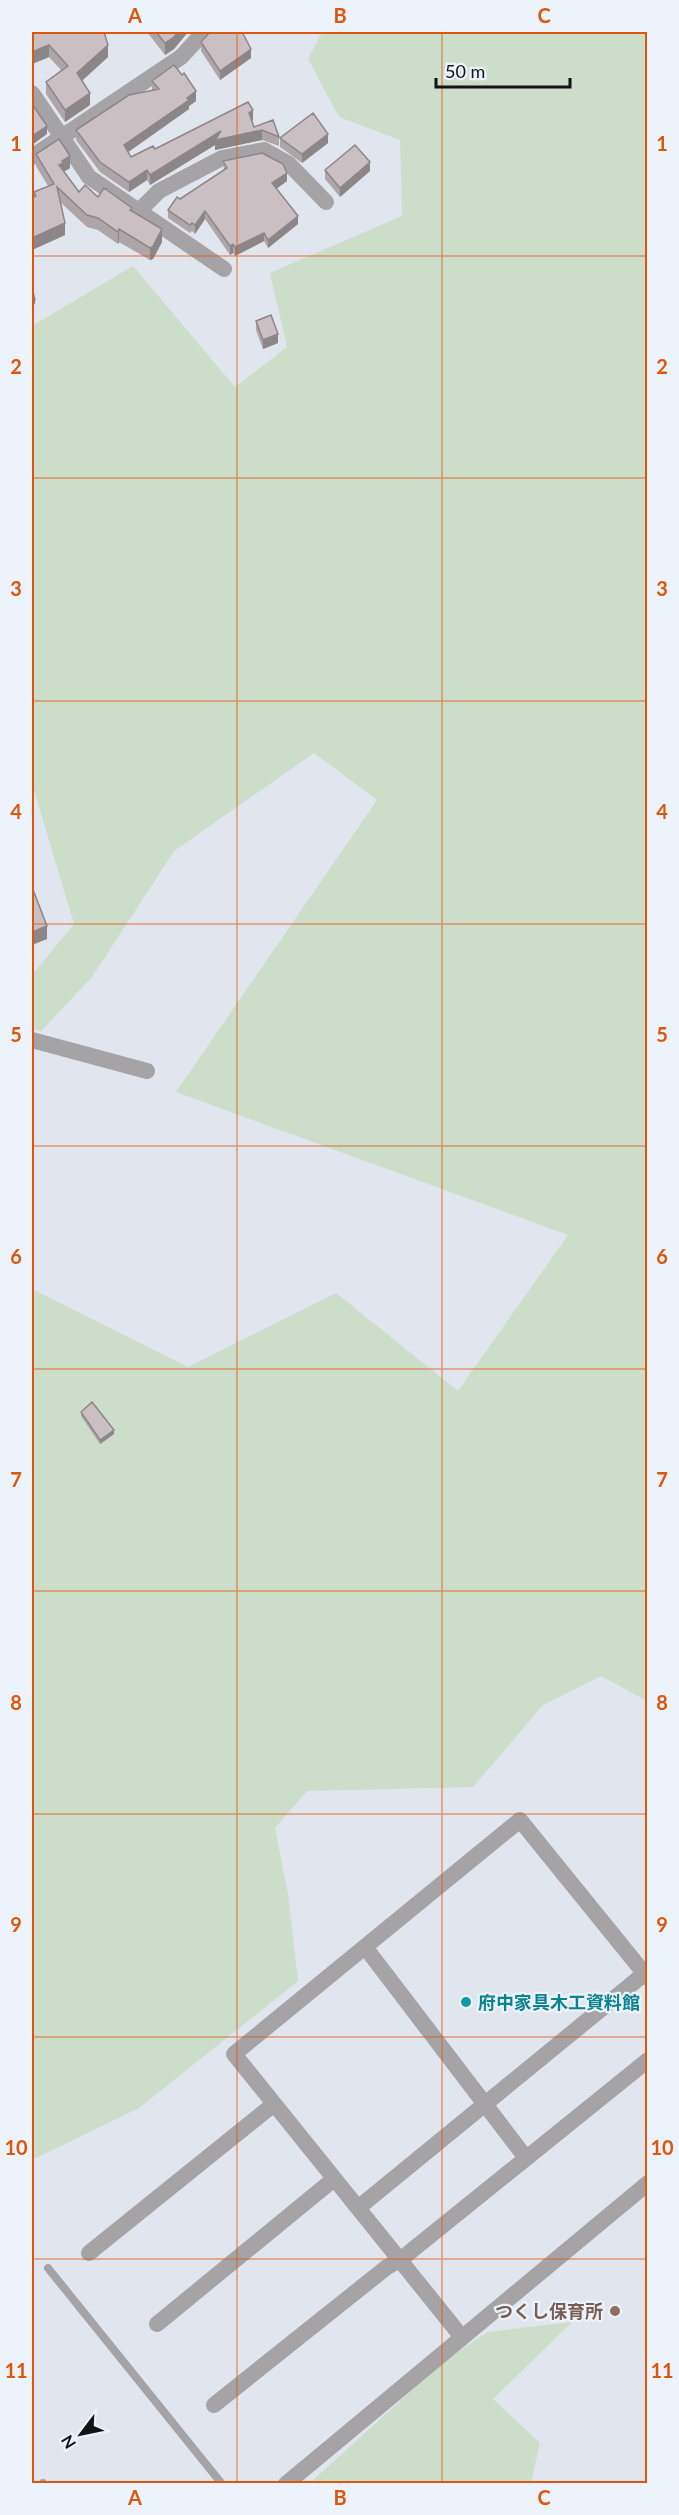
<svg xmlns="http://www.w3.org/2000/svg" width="679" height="2515" font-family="Lato,'Noto Sans JP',sans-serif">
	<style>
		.green { fill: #ccddc9 }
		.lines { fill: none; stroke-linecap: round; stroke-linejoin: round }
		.service { stroke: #a6a3a7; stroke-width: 8 }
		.minor { stroke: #a6a3a7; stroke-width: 16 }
		.wall { fill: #aea5a8 }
		.shaded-wall { fill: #8d8688 }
		.building { fill: #cac0c3; stroke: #8d8688; stroke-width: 1.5 }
		.grid { fill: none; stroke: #dd560c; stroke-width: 1.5; stroke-opacity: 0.55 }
		.culture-dot { fill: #0f9aa8; stroke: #edf3fb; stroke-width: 2 }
		.education-dot { fill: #8d6e63; stroke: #edf3fb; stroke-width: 2 }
		.labels { text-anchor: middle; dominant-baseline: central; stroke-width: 4.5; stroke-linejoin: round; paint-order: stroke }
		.culture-label { font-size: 18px; font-weight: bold; fill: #0d838f; stroke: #edf3fb; text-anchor: start }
		.education-label { font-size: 18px; font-weight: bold; fill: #785e54; stroke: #edf3fb; text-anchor: end }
		.neatline { fill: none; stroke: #dd560c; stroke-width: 2 }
		.grid-label { font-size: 20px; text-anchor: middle; font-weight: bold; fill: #dd560c }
	</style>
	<rect width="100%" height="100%" fill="#e0e5ee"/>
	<path class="green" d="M322,32H647V1701L601,1676L543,1705L473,1787L307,1791L275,1828L288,1894L298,1981L139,2108L32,2160V1289L188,1367L336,1293L458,1391L568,1235L176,1092L377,800L314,753L174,851L92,977L41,1031L32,1029V975L74,924L32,783V638L34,631L32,625V326L133,266L235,387L287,347L270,273L402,216L400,140L339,117L308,59Z
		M572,2322L493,2399L540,2443L531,2483L309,2484L446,2359L488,2332Z"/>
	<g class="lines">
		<path class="service" d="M48,2268L222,2484
			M43,2483V2484"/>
		<path class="minor" d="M32,93L89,177L224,269
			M32,157L181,57L204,32
			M138,212L159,191L222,158L264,150L289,164L326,202
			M32,1040L147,1071
			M365,1947L526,2158
			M358,2208L644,1974
			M89,2253L274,2104
			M157,2324L334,2179
			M461,2336L234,2054L520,1820L648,1978
			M214,2405L387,2267L400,2260L648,2060
			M286,2484L648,2183"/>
	</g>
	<path class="wall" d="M32,32L108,57L82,81L90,105L65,122L46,94V82L61,70L49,57L32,64Z
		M147,32H188L174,49L165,55Z
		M201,42L251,58L220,80L201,51Z
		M152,81L196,101L189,106V109L128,152L131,157L253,120L252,121L254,127L279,137V146L262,140L215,150V145L150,185L147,180L129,192L100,172L76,140V130L152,90Z
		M280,138L328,143L302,163L280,147Z
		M36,154L70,168L64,172L79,192L98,197L132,211L162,242L153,259L150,260L119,242L118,244L98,230L87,227L60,202L65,235L32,250V198L34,196V192L48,186L36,166Z
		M223,161L287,181L276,189L298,224L268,248L264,241L235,256L233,253L230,255L205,219L195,234L192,231L190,233L168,218V210L180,199L224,170Z
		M325,170L370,171L340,197L325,179Z
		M256,321L278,343L263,349L256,330Z
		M81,1412L114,1434L100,1444L81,1416Z"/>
	<path class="shaded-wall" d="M178,32H188L174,49L165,55V43Z
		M49,45V57L32,64V52Z
		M108,45V57L77,85V73Z
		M251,49V58L220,80V71Z
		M196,91V101L189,106V109L124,155V145Z
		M90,93V105L65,122V110Z
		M253,110V120L249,123V113Z
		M47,126V134L32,145V136Z
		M262,130V140L215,150V145L150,185V175L221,131Z
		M328,134V143L302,163V154Z
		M70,156V168L63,172L59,165L62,161Z
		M370,162V171L340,197V188Z
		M147,170V180L129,192V182Z
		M287,173V181L272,192V183Z
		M205,211V219L195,234V225Z
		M298,216V224L268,248V240Z
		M65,223V235L32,250V238Z
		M119,229V242L118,244V232Z
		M162,229V242L153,259L150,260V248Z
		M264,233V241L235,256V247Z
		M233,244V253L230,255V246Z
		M35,300V304L32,306V301Z
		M278,334V343L263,349V340Z
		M47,926V939L32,945V932Z
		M114,1430V1434L100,1444V1440Z"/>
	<path class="building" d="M32,32H104L108,45L77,73L90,93L65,110L46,82L68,66L49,45L32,52Z
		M156,32H178L174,37L165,43Z
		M210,32H242L251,49L220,71L201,42Z
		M174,65L182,75L184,73L196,91L187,98L189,100L124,145L131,157L153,146L155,149L248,102L253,110L249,113L254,127L273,120L279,137L262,130L215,140L221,131L150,175L147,170L129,182L100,162L76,130L129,95L159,89L152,81Z
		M32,104L47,126L32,136Z
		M313,113L328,134L302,154L280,138Z
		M59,139L70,156L62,161L63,163L59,165L79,192L85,185L98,197L104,188L132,208L130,210L162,229L153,246L150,248L119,229L118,232L98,218L87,215L57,187L65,223L32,238V198L36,196L34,192L54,184L36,154Z
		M355,145L370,162L340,188L325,170Z
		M262,153L283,164L287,173L272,183L298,216L268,240L264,233L235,247L233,244L230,246L205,211L195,225L192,223L190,225L168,210L177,197L180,199L227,168L223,161Z
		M32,288L35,300L32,301Z
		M271,315L278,334L263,340L256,321Z
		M32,887L47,926L32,932Z
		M92,1402L114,1430L100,1440L81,1412Z"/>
	<path class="grid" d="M237,32V2484M442,32V2484M32,256H648M32,478H648M32,701H648M32,924H648M32,1146H648M32,1369H648M32,1591H648M32,1814H648M32,2037H648M32,2259H648"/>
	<circle class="culture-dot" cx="466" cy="2002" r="6"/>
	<circle class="education-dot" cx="615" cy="2311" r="6"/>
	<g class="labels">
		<g class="culture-label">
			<text x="478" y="2002">府中家具木工資料館</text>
		</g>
		<g class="education-label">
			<text x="603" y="2311">つくし保育所</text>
		</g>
	</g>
	<rect width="679" height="2515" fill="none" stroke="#edf3fb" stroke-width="66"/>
	<g transform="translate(81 2434) rotate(238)" stroke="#edf3fb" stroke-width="4.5" paint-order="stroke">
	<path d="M0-4.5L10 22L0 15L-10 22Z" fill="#111316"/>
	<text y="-9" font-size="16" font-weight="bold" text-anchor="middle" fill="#111316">N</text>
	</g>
	<path d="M436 78v9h134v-9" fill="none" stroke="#111316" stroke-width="3"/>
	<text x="445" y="78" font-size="18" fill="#111316" stroke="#edf3fb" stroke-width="4.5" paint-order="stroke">50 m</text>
	<rect x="33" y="33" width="613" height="2449" class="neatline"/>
	<g class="grid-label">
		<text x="135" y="23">A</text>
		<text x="340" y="23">B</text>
		<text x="544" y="23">C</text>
		<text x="16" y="151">1</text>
		<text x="662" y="151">1</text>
		<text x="16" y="374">2</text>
		<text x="662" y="374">2</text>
		<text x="16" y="596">3</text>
		<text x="662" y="596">3</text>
		<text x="16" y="819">4</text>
		<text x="662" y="819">4</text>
		<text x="16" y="1042">5</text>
		<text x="662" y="1042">5</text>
		<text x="16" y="1264">6</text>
		<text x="662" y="1264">6</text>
		<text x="16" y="1487">7</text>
		<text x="662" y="1487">7</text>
		<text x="16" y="1710">8</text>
		<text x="662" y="1710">8</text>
		<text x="16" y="1932">9</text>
		<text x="662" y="1932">9</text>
		<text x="16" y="2155">10</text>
		<text x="662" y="2155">10</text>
		<text x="16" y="2378">11</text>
		<text x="662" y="2378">11</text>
		<text x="135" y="2505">A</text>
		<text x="340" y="2505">B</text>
		<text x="544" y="2505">C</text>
	</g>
</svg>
